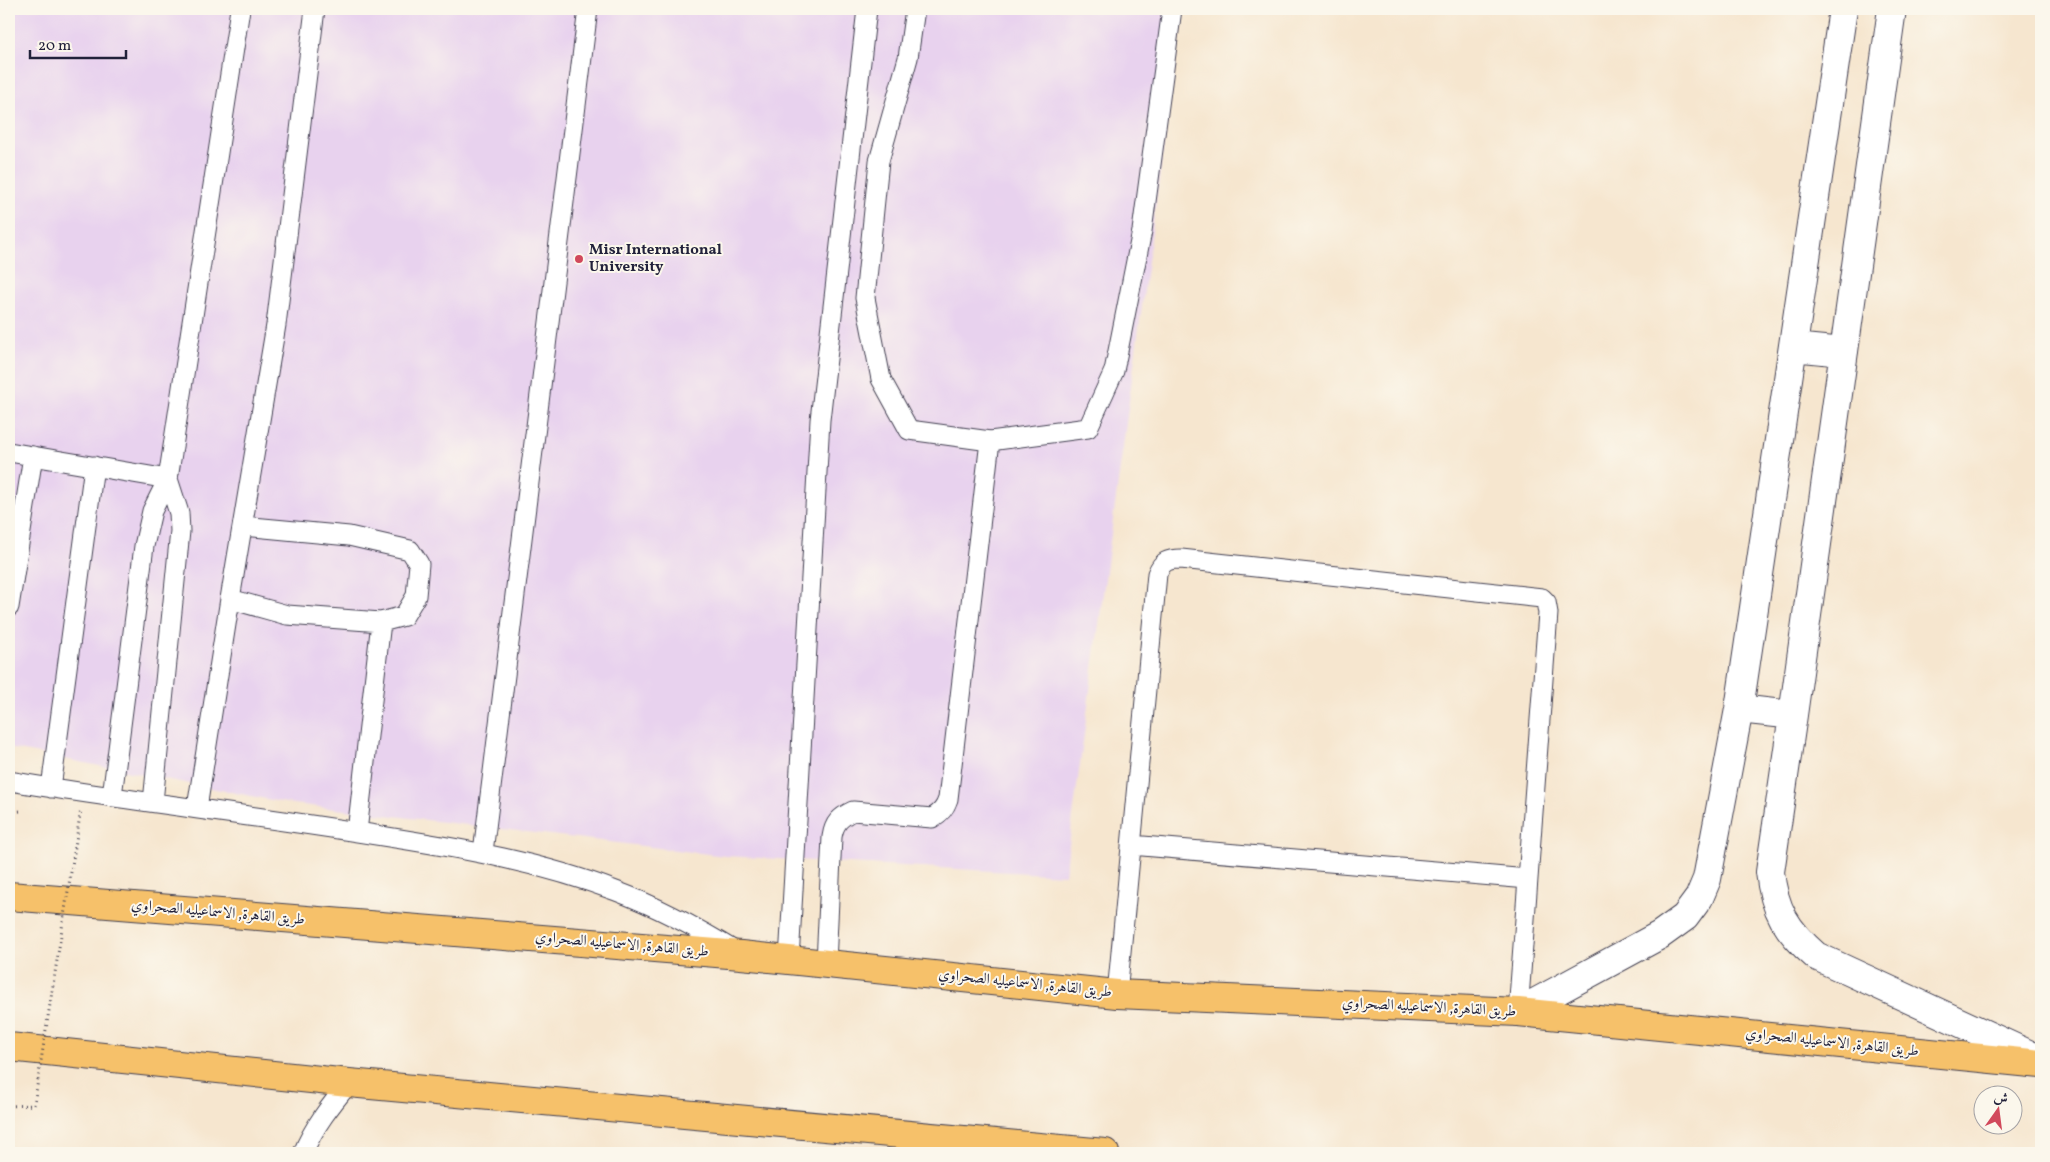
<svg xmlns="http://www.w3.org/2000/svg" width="2050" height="1162" font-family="Vollkorn,Amiri,serif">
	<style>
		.built { fill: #e8d2ee }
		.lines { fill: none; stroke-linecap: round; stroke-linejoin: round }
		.service-casing { stroke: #423f51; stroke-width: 21 }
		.minor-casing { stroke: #423f51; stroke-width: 30 }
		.trunk-casing { stroke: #423f51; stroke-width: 30 }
		.path { stroke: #423f51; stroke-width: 3; stroke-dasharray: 1 4; stroke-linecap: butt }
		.service { stroke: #fff; stroke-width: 19 }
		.minor { stroke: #fff; stroke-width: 28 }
		.trunk { stroke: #f6c16b; stroke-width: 28 }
		.path-bridge { stroke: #423f51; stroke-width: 3; stroke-dasharray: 1 4; stroke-linecap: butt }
		.poi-dot { fill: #d1495b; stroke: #fbf7ec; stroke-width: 2 }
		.labels { text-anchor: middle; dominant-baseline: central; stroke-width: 4; stroke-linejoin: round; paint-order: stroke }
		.poi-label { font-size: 15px; font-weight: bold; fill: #22223b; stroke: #fbf7ec; text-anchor: start }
		.street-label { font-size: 15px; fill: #22223b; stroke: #fbf7ec }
	</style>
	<rect width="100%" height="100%" fill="#fbf7ec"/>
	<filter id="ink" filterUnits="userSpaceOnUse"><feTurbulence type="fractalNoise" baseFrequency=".02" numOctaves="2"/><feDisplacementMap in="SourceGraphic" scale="10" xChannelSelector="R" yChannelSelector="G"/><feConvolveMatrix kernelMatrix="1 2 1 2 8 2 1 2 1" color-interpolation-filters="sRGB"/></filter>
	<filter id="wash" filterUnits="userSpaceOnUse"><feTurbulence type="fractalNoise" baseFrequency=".0096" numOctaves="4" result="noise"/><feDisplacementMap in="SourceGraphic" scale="20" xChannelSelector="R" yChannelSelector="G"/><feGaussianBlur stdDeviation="1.12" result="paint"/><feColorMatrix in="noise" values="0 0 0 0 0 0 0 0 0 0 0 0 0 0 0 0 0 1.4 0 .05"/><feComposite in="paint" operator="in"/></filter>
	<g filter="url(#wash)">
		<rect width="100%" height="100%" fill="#f6e6cf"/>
		<path class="built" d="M9,9H1182L1065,875L725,856L286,803L9,748Z"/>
	</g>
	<g filter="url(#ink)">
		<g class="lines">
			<defs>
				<path id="service" d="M315,9L276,325L230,599L287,615L381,622L357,832
					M915,9L908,58L879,161L865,298L881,379L909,430L990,441L1088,428L1114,371L1142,231L1172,9
					M9,452L168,479
					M243,526L349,536L410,550L419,564L416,596L404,616L381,622
					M9,607L33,456
					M9,781C135,802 262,816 388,837C465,849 543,863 616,891C659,907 699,929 738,953
					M51,788L94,466
					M112,796L144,546L152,511L168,479L240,9
					M153,802L180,531L179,513L168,479
					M197,808L230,599
					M1131,845L1528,879
					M483,852L588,9
					M789,960L820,420L867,9
					M826,963L832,837C834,823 840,817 853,811L932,818C941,813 945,808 948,799L990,441
					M1117,994L1157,574C1162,561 1168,559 1181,559L1542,598L1546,602L1548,613L1518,1012
					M303,1153C314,1126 331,1105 349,1083"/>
				<path id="minor" d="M1892,9L1793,715L1770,872C1774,910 1787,931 1816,956L2041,1060
					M1793,347L1844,352
					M1739,709L1793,715
					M1518,1012L1660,935L1685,917L1699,898L1707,879L1739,709L1843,9"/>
				<path id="trunk" d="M9,896L741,955L1117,994L1518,1012L2041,1064
					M9,1047L349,1083L1105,1153"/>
			</defs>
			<use href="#service" class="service-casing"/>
			<use href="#minor" class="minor-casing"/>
			<use href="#trunk" class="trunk-casing"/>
			<path class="path" d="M9,812L21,811
				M9,1106L34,1105"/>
			<use href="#service" class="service"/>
			<use href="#minor" class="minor"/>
			<use href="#trunk" class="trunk"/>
			<path class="path-bridge" d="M34,1105L81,809"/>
		</g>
	</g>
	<circle class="poi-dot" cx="579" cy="259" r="5"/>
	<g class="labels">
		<g class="poi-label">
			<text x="589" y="250">Misr International<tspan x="589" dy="17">University</tspan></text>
		</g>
		<g class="street-label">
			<text transform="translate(218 913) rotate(5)">طريق القاهرة, الاسماعيليه الصحراوي</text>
			<text transform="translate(622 945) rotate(5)">طريق القاهرة, الاسماعيليه الصحراوي</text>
			<text transform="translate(1025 984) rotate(6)">طريق القاهرة, الاسماعيليه الصحراوي</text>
			<text transform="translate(1429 1008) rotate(3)">طريق القاهرة, الاسماعيليه الصحراوي</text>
			<text transform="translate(1832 1043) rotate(6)">طريق القاهرة, الاسماعيليه الصحراوي</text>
		</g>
	</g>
	<rect width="2050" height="1162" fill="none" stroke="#fbf7ec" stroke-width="30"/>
	<g transform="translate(1998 1110) rotate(14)"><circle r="24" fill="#fbf7ec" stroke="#a4a2a5"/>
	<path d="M0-4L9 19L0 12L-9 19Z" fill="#d1495b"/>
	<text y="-8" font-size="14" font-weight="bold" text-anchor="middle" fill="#22223b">ش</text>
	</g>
	<path d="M30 50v8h96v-8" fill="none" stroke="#22223b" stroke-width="2.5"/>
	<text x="38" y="50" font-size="15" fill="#22223b" stroke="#fbf7ec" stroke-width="4" paint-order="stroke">20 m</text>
</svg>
